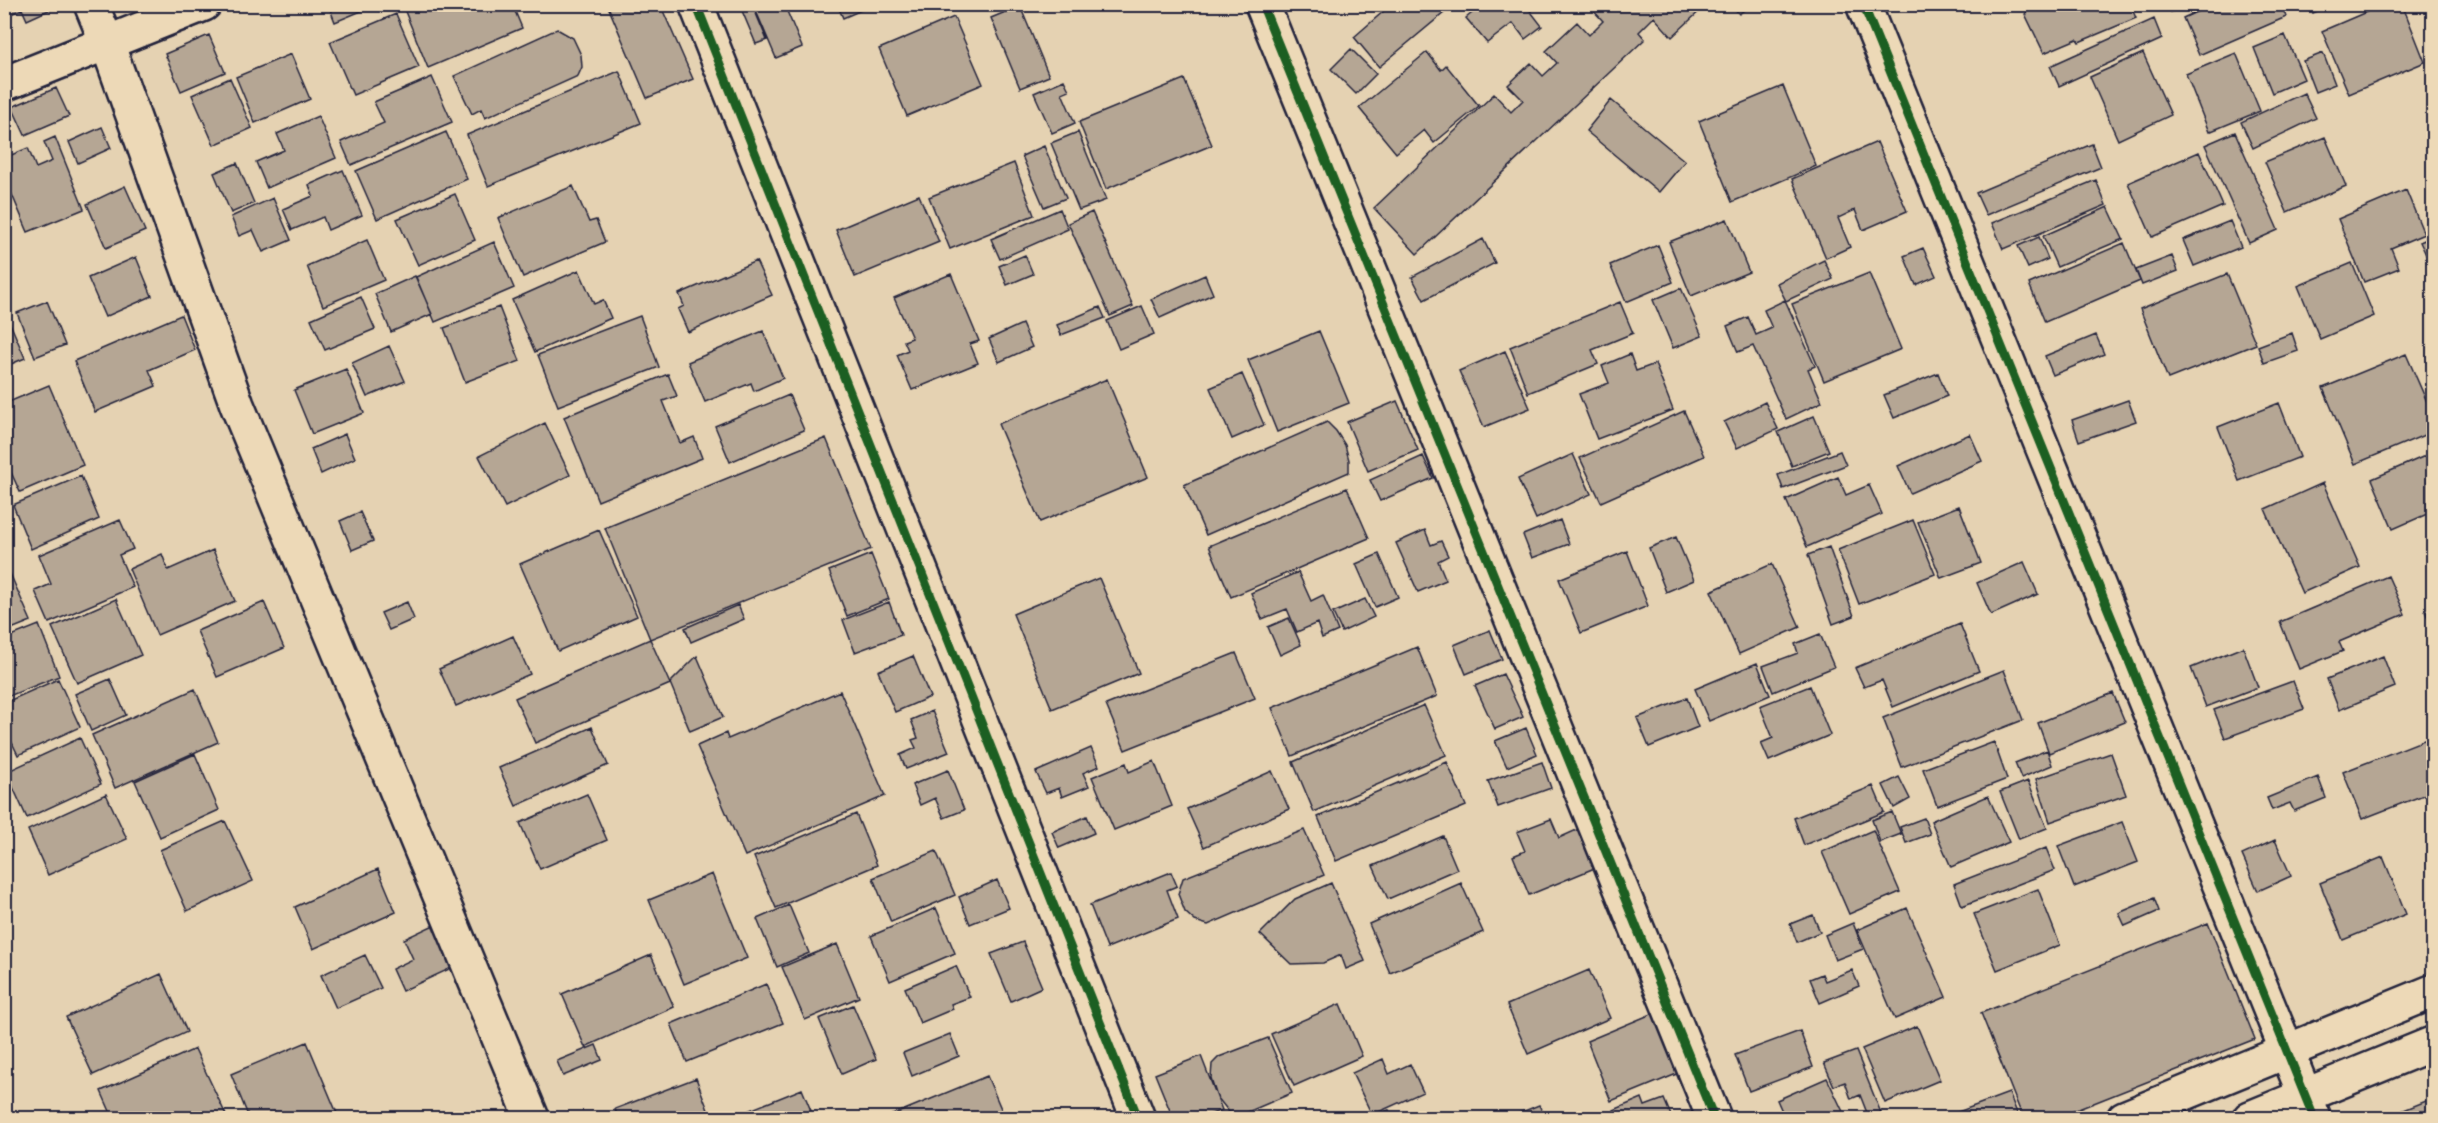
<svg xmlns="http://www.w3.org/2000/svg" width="2438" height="1123" font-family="Pangolin,sans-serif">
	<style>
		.building { fill: #b5a694; stroke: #22223b; stroke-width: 1.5 }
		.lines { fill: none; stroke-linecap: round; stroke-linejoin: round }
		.minor-casing { stroke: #22223b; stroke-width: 38 }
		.tertiary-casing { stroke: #22223b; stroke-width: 38 }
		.minor { stroke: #edd9b7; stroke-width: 33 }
		.tertiary { stroke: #edd9b7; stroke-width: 33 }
		.cycleway-casing { stroke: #edd9b7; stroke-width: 13 }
		.cycleway { stroke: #1b5e20; stroke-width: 9 }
	</style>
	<rect width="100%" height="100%" fill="#e5d2b2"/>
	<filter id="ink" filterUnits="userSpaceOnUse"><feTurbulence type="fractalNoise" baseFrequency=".0167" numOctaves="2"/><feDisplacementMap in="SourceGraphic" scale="12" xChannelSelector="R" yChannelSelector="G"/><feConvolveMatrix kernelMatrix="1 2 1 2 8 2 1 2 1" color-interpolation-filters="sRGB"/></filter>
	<g filter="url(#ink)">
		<path class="building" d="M4,4H62L27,20L22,9L4,17Z
			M328,4H378L335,22Z
			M402,4H512L522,28L428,68Z
			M607,4H660L693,79L647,98Z
			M743,4H752L767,40L756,44L740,6Z
			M753,4H784L802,47L776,58Z
			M837,4H875L843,18Z
			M1392,4H1449L1451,7L1379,67L1354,37Z
			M1483,4H1525L1542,26L1525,39L1513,23L1487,43L1466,18Z
			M1595,4H1703L1705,6L1672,37L1654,17L1639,32L1645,39L1417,254L1374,208L1494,94L1511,112L1523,100L1508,85L1531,63L1543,76L1557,63L1546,51L1577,22L1589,35L1603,21L1591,8Z
			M1731,4H1752L1739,14Z
			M2032,4H2130L2136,18L2079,42L2077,39L2044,53L2025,14Z
			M2168,4H2189L2171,12Z
			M2214,4H2281L2286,17L2199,55L2183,18Z
			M2310,4H2334L2313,13Z
			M2385,4H2402L2425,62L2349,94L2322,31Z
			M1020,6L1049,76L1020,88L991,18Z
			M396,14L419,67L353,95L330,42Z
			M954,17L983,84L907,116L879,49Z
			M2154,19L2162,39L2059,86L2050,66Z
			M557,29L573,38L581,55L582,67L578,76L485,118L481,109L472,114L454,76Z
			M209,35L225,72L181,91L165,54Z
			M2285,35L2304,79L2272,93L2254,48Z
			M1351,49L1376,74L1356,94L1331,69Z
			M1427,52L1441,70L1446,65L1479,106L1434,143L1424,130L1396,153L1359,108Z
			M2143,53L2171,115L2118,140L2090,77Z
			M2236,53L2260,111L2209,132L2186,74Z
			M2323,53L2335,84L2315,92L2303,61Z
			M291,54L310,99L255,123L236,77Z
			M619,71L641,123L488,186L467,135Z
			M432,77L452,122L351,165L341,142L384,123L374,102Z
			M230,78L252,128L214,145L192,95Z
			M1184,79L1212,145L1106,189L1079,122Z
			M1064,80L1069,90L1062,93L1075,123L1052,133L1034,93Z
			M1783,86L1816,166L1732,202L1699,121Z
			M56,88L69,116L25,135L12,107Z
			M2304,93L2316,118L2253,148L2241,122Z
			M1611,100L1685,161L1659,192L1586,131Z
			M318,116L336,158L267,188L256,162L284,150L277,134Z
			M102,127L111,148L78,163L69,142Z
			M446,132L467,179L377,219L356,171Z
			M1078,132L1106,200L1079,210L1051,143Z
			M2235,132L2278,230L2249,243L2205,145Z
			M55,137L84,209L28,232L4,176V158L28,148L36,168L52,161L44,142Z
			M2325,137L2346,186L2287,212L2265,162Z
			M1877,142L1907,211L1863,230L1855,210L1838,218L1850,247L1826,258L1792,179Z
			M2092,144L2101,167L1986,215L1976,193Z
			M1044,146L1066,198L1044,207L1022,156Z
			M2199,152L2223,206L2152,237L2128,183Z
			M237,163L254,203L231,213L214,173Z
			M1014,163L1034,215L950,249L929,197Z
			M343,170L362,215L328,230L323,217L292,230L283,209L313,196L309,185Z
			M2096,180L2106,205L2003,249L1992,223Z
			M125,186L145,231L106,248L87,204Z
			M573,186L589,222L596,220L605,242L523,277L498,218Z
			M2406,190L2424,234L2391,248L2399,268L2364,282L2338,219Z
			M455,194L475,240L418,265L397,219Z
			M919,195L939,242L855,277L836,230Z
			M273,198L291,240L263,252L253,230L239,236L231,217Z
			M2108,207L2123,239L2057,267L2043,236Z
			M1060,209L1068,229L1000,259L991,239Z
			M1092,212L1133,306L1110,316L1068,223Z
			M1727,219L1749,272L1691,296L1669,242Z
			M2230,221L2241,247L2194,266L2183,240Z
			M2434,236V264L2431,265L2420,242Z
			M2039,237L2048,259L2028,268L2018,246Z
			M1483,239L1495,263L1424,300L1412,277Z
			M367,240L384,280L323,306L307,266Z
			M494,242L514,288L435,322L416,277Z
			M2124,243L2140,281L2045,322L2029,284Z
			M1658,245L1673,282L1626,302L1610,265Z
			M1923,248L1936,276L1916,285L1904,256Z
			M1025,255L1033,274L1007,285L999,266Z
			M2172,256L2178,271L2142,285L2136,270Z
			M136,257L152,296L105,317L88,278Z
			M1824,260L1833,279L1786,301L1777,283Z
			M756,261L772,295L688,332L678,309L684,306L679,294Z
			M2352,263L2374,316L2320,339L2298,286Z
			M579,270L594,304L603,300L611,318L535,352L512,300Z
			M1869,273L1901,349L1824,381L1792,304Z
			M951,274L979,341L970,344L978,363L912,390L897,355L908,350L904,341L912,338L894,298Z
			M2227,274L2256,344L2168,379L2140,309Z
			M1205,275L1213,294L1160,318L1151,299Z
			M415,276L432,314L391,332L375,294Z
			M1681,288L1702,336L1673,348L1653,300Z
			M361,297L375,329L325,350L311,319Z
			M1785,300L1815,366L1808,369L1822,402L1786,419L1753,346L1738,352L1727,326L1748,317L1756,335L1772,328L1764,310Z
			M47,301L65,345L35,357L17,313Z
			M1620,302L1633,333L1592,350L1598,364L1528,393L1510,347Z
			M1142,306L1154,334L1119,349L1107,321Z
			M499,307L520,361L465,382L444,328Z
			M1100,307L1105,318L1061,335L1057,325Z
			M6,314L25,358L4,367V315Z
			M181,315L195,350L149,370L156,386L95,412L74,361Z
			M640,316L659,367L558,406L538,355Z
			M1022,324L1032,347L999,362L989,339Z
			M763,331L783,378L754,391L751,383L705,402L688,362Z
			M1319,331L1349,403L1277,432L1248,360Z
			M2292,333L2298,351L2264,363L2258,346Z
			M2096,335L2104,354L2053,375L2045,356Z
			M389,346L405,381L367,397L352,363Z
			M1505,351L1530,408L1484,427L1459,371Z
			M1630,354L1636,371L1655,364L1673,410L1597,439L1579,394L1609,383L1602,366Z
			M2406,354L2434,418V431L2355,464L2323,388Z
			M346,369L364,413L312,434L294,390Z
			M1938,373L1947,396L1894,418L1884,395Z
			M668,374L677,396L663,401L680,443L694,437L702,458L598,501L564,417Z
			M1242,374L1264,425L1232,439L1210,388Z
			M1107,379L1148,477L1040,522L998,424Z
			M49,385L83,465L20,492L4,457V404Z
			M789,395L804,430L730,462L715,426Z
			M2128,400L2136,421L2079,441L2072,420Z
			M1397,401L1418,450L1368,471L1347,422Z
			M1765,402L1778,429L1737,448L1724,422Z
			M2279,403L2300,457L2239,481L2218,427Z
			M1684,411L1704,456L1601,502L1580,458Z
			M1814,416L1829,451L1792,466L1778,432Z
			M1327,422L1336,431L1345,445L1349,460V472L1206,535L1184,485Z
			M545,423L570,475L505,507L479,456Z
			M345,434L355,458L321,474L311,449Z
			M1970,434L1982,461L1910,493L1898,466Z
			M826,438L871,549L650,639L605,528Z
			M1840,451L1846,465L1783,489L1778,475Z
			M2432,453L2434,511L2393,529L2372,479Z
			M1573,454L1591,494L1536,519L1518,479Z
			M1423,456L1433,478L1380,501L1370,480Z
			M81,476L99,519L31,549L13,505Z
			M1838,477L1846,495L1869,485L1882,514L1807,547L1786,500Z
			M2323,483L2360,567L2302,593L2265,509Z
			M1347,488L1369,538L1231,597L1209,546Z
			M1959,506L1981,563L1941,578L1918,522Z
			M360,512L373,541L352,550L340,521Z
			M120,520L133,549L119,555L133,587L49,623L35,591L51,584L39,555Z
			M1560,520L1569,544L1532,558L1523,535Z
			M1913,520L1935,574L1859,604L1838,550Z
			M599,530L637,616L558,651L520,564Z
			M1425,530L1431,545L1441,541L1448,556L1438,561L1446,580L1418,592L1396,543Z
			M1676,537L1694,580L1666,592L1649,548Z
			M1829,547L1854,616L1833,624L1808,555Z
			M213,550L235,601L157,635L129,569L162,554L168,570Z
			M1627,551L1648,606L1581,633L1559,579Z
			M871,554L889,599L847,616L829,571Z
			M1379,554L1398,597L1375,607L1356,564Z
			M4,560L31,621L4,632Z
			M2024,562L2038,594L1991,615L1977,583Z
			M1772,564L1800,627L1739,654L1711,591Z
			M1298,572L1311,601L1323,595L1338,631L1322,638L1317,623L1297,632L1287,609L1262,619L1251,593Z
			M2388,576L2405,614L2339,642L2343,651L2299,669L2280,622Z
			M1099,578L1139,673L1052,709L1013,614Z
			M116,599L141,655L77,683L52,627Z
			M1365,599L1374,617L1342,632L1333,613Z
			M264,602L284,648L217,677L197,631Z
			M407,602L414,619L389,630L381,613Z
			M889,602L901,635L855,652L843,620Z
			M738,605L744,619L691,642L685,628Z
			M2434,608V632L2425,611Z
			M1289,618L1301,645L1280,655L1268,627Z
			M1960,624L1979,671L1893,707L1882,680L1864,687L1855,668Z
			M39,625L59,676L4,698V639Z
			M1490,630L1502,659L1466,674L1454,645Z
			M1820,634L1834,667L1773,692L1763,666L1798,653L1795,644Z
			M513,636L530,674L456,706L439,669Z
			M650,639L670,684L535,743L515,698Z
			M1417,647L1437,696L1292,756L1272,708Z
			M2243,647L2258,687L2206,707L2191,668Z
			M1236,653L1255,698L1125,750L1106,705Z
			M697,656L723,717L690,731L670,683Z
			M913,656L930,697L895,712L878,671Z
			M2383,656L2395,687L2339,710L2327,679Z
			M1757,663L1770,695L1709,721L1695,689Z
			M2004,670L2023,720L1902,767L1883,718Z
			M1503,674L1523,717L1495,729L1475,686Z
			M58,679L80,727L18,755L4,726V703Z
			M110,679L126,715L91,731L75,694Z
			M2293,681L2304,709L2225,738L2214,710Z
			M1810,686L1830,735L1769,761L1761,743L1773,738L1760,706Z
			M195,689L218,742L115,788L92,735Z
			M840,691L885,796L745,856L697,746L726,733L728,739Z
			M2113,693L2125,722L2049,753L2038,723Z
			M1687,698L1698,727L1649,747L1637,718Z
			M1424,705L1446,755L1314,812L1293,762Z
			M932,711L949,752L906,769L900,755L916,748L912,740L918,738L911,720Z
			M592,727L608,765L516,806L499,768Z
			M1526,728L1537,754L1507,767L1495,741Z
			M2434,736V791L2362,819L2343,772Z
			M80,738L101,784L27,818L6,772Z
			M1994,742L2007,779L1937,806L1923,769Z
			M1091,748L1099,766L1083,773L1089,786L1062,797L1059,788L1046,793L1036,772Z
			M2047,750L2052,765L2021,778L2015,763Z
			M2111,753L2126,795L2050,822L2036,779Z
			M195,754L219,810L160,837L135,781Z
			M1154,761L1172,806L1114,830L1092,777L1126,763L1129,772Z
			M1447,762L1466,806L1336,861L1318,817Z
			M1542,762L1551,788L1498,807L1488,781Z
			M948,770L964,810L944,818L935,798L920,805L912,785Z
			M1272,771L1289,809L1204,847L1187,809Z
			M1899,777L1910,799L1894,808L1883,785Z
			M2318,777L2326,798L2294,811L2290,803L2272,810L2267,798Z
			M2028,781L2047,828L2019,839L2000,792Z
			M1873,786L1884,812L1804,845L1794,818Z
			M106,794L127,839L48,875L28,830Z
			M587,794L607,840L540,869L520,823Z
			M1988,796L2009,842L1951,867L1931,821Z
			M1892,812L1901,834L1880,842L1872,820Z
			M856,814L877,865L776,908L754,857Z
			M1087,816L1094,833L1059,848L1052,832Z
			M1924,818L1930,834L1906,843L1900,827Z
			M1551,819L1559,838L1581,828L1597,867L1529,895L1513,856L1525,851L1517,832Z
			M225,821L253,881L187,911L160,850Z
			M2122,822L2138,862L2074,887L2058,846Z
			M1304,830L1324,875L1208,925L1195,921L1185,912L1178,894L1183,878Z
			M1873,830L1900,892L1849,914L1822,852Z
			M1443,836L1457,869L1388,899L1373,866Z
			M2275,840L2291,876L2258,891L2242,855Z
			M2046,848L2055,870L1962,906L1954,884Z
			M936,851L955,895L891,922L873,878Z
			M2383,857L2406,914L2343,940L2320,883Z
			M378,869L396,912L313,949L295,907Z
			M1171,872L1177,886L1167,890L1178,919L1107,948L1090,905Z
			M712,874L747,958L684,984L649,900Z
			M997,880L1009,908L970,924L959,897Z
			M1331,883L1365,961L1346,969L1341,955L1323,963L1291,964L1260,934L1295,899Z
			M1461,883L1483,932L1390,973L1369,924Z
			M2038,889L2060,945L1997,970L1974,914Z
			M2154,898L2159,911L2125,926L2119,913Z
			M789,905L809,953L777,967L757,919Z
			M936,908L955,953L890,981L871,936Z
			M1907,908L1946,997L1895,1019L1857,930Z
			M1813,915L1820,932L1797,942L1790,924Z
			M438,923L458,965L402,991L392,969L413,959L404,939Z
			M1853,923L1863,949L1835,960L1825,935Z
			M2208,923L2255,1039L2056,1118H2023L1981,1013Z
			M1023,942L1042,987L1011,1001L991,954Z
			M837,944L859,997L805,1020L782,967Z
			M365,955L381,988L336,1008L321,975Z
			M651,955L674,1007L585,1047L562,994Z
			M956,966L970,997L951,1004L953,1009L920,1023L905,988Z
			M1589,970L1610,1018L1528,1054L1507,1005Z
			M1852,970L1859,986L1820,1003L1810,979L1822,974L1825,981Z
			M161,974L187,1032L93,1075L66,1017Z
			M766,984L783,1023L687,1062L671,1024Z
			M1340,1004L1362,1056L1294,1086L1271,1034Z
			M853,1005L876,1059L842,1074L819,1019Z
			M1654,1013L1679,1073L1611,1101L1587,1041Z
			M1917,1026L1940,1080L1885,1103L1862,1049Z
			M1800,1031L1813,1067L1749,1091L1735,1055Z
			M950,1034L959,1056L912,1076L903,1053Z
			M1268,1038L1292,1093L1243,1114L1229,1112L1217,1097L1211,1078L1212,1064L1219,1057Z
			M307,1042L339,1118H249L231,1074Z
			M596,1045L602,1060L563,1076L557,1061Z
			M195,1049L226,1115L219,1118H113L101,1091Z
			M1856,1051L1883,1118H1869L1860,1095L1851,1099L1845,1082L1834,1086L1824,1063Z
			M1201,1056L1222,1110L1201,1118H1173L1155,1074Z
			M1383,1059L1389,1074L1410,1064L1423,1092L1372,1115L1352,1073Z
			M987,1076L1005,1118H885Z
			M696,1078L711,1118H618L615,1109Z
			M1827,1078L1846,1118H1785L1777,1100Z
			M802,1089L814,1118H730Z
			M2009,1093L2019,1118H1942Z
			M1642,1098L1645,1106L1664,1099L1672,1118H1617L1614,1110Z
			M2431,1099L2434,1118H2384Z
			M1539,1105L1545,1118H1507Z
			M1389,1110L1393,1118H1368Z"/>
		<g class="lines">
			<defs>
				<path id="minor" d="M91,4L107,43L237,405L532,1118
					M696,4L1138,1118
					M1262,4L1714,1118
					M1863,4L2314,1118
					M4,84L204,4"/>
				<path id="tertiary" d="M2124,1118L2434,991
					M2250,1118L2434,1043"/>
			</defs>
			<use href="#minor" class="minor-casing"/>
			<use href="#tertiary" class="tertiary-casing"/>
			<use href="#minor" class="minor"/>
			<use href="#tertiary" class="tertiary"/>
			<defs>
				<path id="cycleway" d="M696,4L1138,1118
					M1262,4L1714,1118
					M1863,4L2314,1118"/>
			</defs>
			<use href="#cycleway" class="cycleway-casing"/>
			<use href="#cycleway" class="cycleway"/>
		</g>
	</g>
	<rect width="2438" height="1123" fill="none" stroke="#edd9b7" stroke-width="24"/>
	<rect x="12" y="12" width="2414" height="1099" fill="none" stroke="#22223b" stroke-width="2" filter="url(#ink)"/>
</svg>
